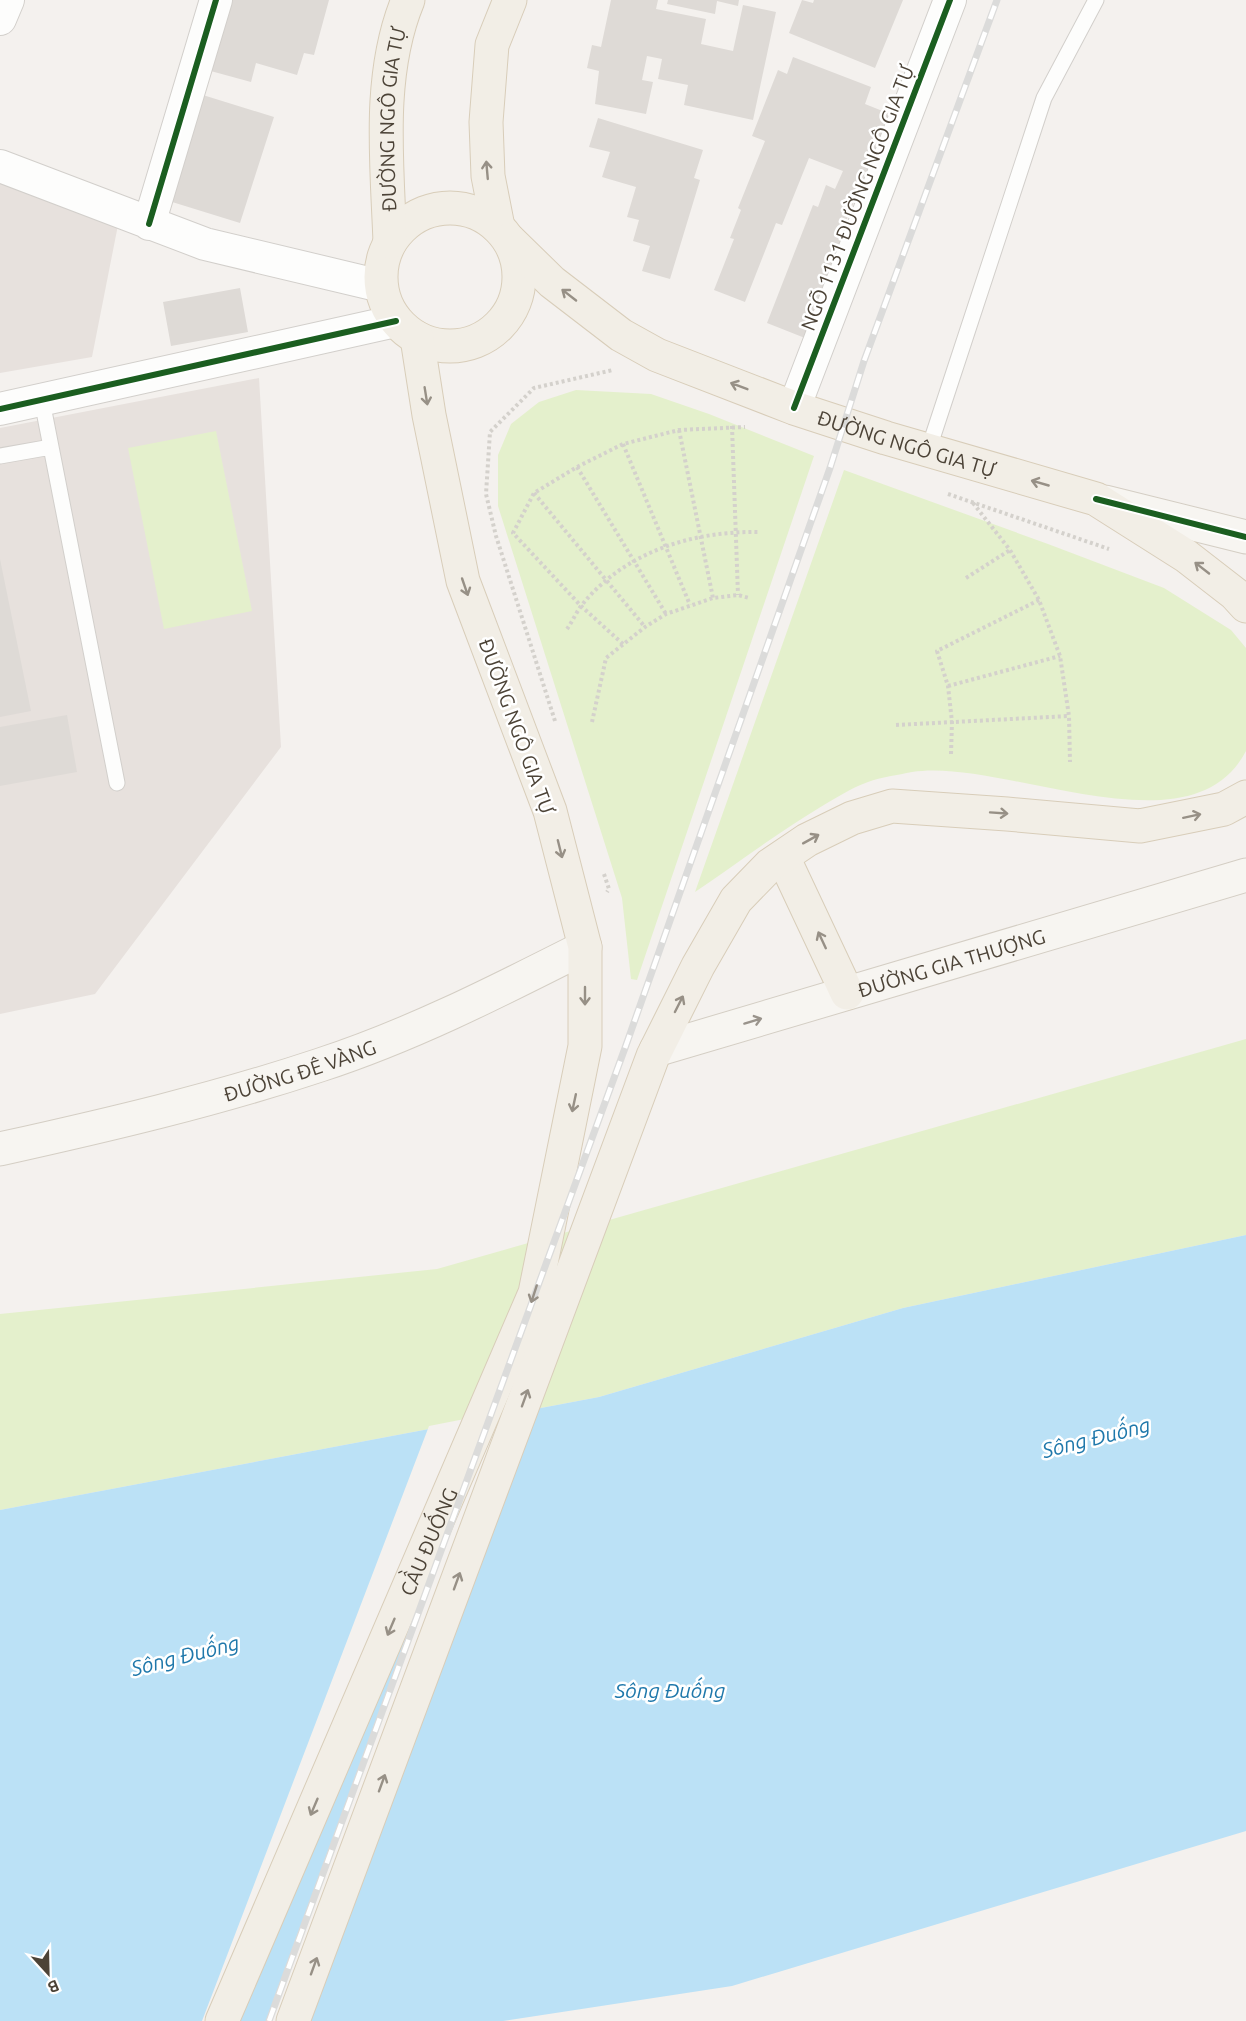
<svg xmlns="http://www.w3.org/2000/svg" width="1246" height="2021" font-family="Ubuntu,sans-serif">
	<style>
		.industrial { fill: #e7e1dd }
		.green { fill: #e4f0cc }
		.water { fill: #bbe1f6 }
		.pier { fill: #f4f1ee }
		.building { fill: #dedad6 }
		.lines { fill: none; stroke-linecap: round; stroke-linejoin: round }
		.lane-casing { stroke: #d2cfcb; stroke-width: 17 }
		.street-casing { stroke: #d2cfcb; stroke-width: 34 }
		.secondary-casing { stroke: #d4cec4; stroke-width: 35 }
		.primary-casing { stroke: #d8cdb9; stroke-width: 35 }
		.path { stroke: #d4d1cc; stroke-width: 4; stroke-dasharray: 3 3; stroke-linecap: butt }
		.lane { stroke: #fdfdfc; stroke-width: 15 }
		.street { stroke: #fdfdfc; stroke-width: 32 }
		.secondary { stroke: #f7f5f1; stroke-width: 33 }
		.primary { stroke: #f2eee6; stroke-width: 33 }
		.rail-casing { stroke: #dbdbda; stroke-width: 7 }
		.rail { stroke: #fff; stroke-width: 4.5; stroke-dasharray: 14; stroke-linecap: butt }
		.cycleway-casing { stroke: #fff; stroke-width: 10 }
		.cycleway { stroke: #1b5e20; stroke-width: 6 }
		.oneway { stroke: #979086 }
		.oneway2 { stroke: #99938b }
		.labels { text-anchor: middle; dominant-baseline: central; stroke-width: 5; stroke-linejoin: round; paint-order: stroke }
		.street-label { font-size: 20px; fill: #4c4337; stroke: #fff }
		.water-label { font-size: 21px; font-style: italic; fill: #1f78ab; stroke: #fff }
	</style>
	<rect width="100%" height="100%" fill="#f4f1ee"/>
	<path class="industrial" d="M0,181L118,225L92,357L0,373Z
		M259,378L281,747L95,994L0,1014V428Z"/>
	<path class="green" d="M576,390L651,394L709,414L814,456L637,980L631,979L622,898L498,506V455L511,424L539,402Z
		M216,431L252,611L164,629L128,448Z
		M844,470L1048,544L1164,588L1231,630L1246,648V751C1191,857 1003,757 912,772C898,775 881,777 868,782C851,788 834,799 819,808C776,834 736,864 695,892Z
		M1246,1039V1235L903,1308L599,1397L0,1510V1314L437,1269Z"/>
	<path class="water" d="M1246,1235V1831L732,1986L503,2021H0V1510L599,1397L903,1308Z"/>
	<path class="pier" d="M540,1405L311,2021H269L491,1414Z
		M480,1416L213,2021H202L429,1426Z"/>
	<path class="building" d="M221,0H329L314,55L304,53L297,75L256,63L251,82L196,67Z
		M611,0H658L656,9L706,19L701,44L733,51L743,5L776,12L753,120L684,105L688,85L658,79L662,59L647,56L642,80L653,82L646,114L595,104L599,71L587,68L592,45L601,47Z
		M668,0H739L738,6L717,1L715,14L667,4Z
		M802,0L813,3L814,0H903L875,68L789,33Z
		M793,57L871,87L865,104L890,114L840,236L848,239L810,340L767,323L813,205L818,207L826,185L835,189L843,171L809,158L782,225L776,223L745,302L714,290L734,239L730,238L741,210L738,208L765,141L752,136L778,70L787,74Z
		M190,91L274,117L240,223L156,197Z
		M598,118L703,150L694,178L700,180L670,279L642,271L650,246L633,241L639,220L627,217L636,187L602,177L610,152L589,147Z
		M240,288L248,332L171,346L163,302Z
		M0,559L31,711L0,717Z
		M67,715L77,772L0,786V727Z"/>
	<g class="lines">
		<defs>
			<path id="lane" d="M42,401L117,783
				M928,451L1044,98L1096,0
				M0,456L51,447"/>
			<path id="street" d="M0,19L8,0
				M0,166L205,244L381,286
				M149,224L216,0
				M794,408L950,0
				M0,409L396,321"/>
			<g id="secondary">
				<path d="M1105,502L1246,537"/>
				<path id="s1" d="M656,1050L1246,875"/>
				<path id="s2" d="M0,1149C108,1125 215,1100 320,1065C412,1035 498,991 585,947"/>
			</g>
			<g id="primary">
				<circle cx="450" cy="277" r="69"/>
				<path d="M498,227L488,176L486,122L492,45L510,0"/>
				<path id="s3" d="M509,240L552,282L621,335L657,355L794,408L886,438L1096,499L1186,556L1235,594L1246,606"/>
				<path id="s4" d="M390,242C387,162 377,75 408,0"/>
				<path d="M783,857L847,993"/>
				<path id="s5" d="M222,2021L535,1293L585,1046V947L550,811L463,581L429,415L417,338"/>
				<path d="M293,2021L653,1056L698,966L736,900L770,865L807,840L852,818L892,806L1007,814L1140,826L1224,809L1246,797"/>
			</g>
		</defs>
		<use href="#lane" class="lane-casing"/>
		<use href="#street" class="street-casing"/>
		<use href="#secondary" class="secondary-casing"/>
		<use href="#primary" class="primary-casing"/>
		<path class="path" d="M732,426L738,595
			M679,430L713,598
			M623,444L690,605
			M577,467L666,614
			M534,493L645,627
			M948,494L1109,549
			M973,503L1010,550L1039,600L1060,656L1069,716L1070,762
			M966,578L1010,550
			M567,629C572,622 576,613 581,606C624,552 692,531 758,532
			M623,644L581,606L513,533L534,493L577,467L623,444L679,430L745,427
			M948,686L1060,656
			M555,721L496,536L486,494L490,432L534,388L613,370
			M592,722L606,658L645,627L666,614L713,598L738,595L749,598
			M896,725L1069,716
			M951,754L952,722L948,686L937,651L1039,600
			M604,874L609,889L607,892"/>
		<use href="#lane" class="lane"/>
		<use href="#street" class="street"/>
		<use href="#secondary" class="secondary"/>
		<use href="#primary" class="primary"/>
		<defs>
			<path id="rail" d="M269,2021L625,1048L830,468L864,361L997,0"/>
		</defs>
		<use href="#rail" class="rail-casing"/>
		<use href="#rail" class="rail"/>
		<defs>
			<path id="cycleway" d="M149,224L216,0
				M794,408L950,0
				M0,409L396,321
				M1096,499L1246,537"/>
		</defs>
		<use href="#cycleway" class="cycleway-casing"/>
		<use href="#cycleway" class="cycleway"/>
	</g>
	<defs><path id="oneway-shaft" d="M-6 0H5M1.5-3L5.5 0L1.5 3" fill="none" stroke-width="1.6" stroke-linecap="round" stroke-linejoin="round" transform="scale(1.5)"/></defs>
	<g class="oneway">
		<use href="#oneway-shaft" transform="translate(487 170) rotate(-95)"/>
		<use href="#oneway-shaft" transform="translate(569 295) rotate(-142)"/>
		<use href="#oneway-shaft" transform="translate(739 386) rotate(-159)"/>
		<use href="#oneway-shaft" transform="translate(426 396) rotate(81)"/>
		<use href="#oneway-shaft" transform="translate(1040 483) rotate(-164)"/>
		<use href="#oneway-shaft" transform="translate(1202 568) rotate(-142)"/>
		<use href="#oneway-shaft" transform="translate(465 587) rotate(71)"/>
		<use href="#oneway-shaft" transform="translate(999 813) rotate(4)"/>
		<use href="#oneway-shaft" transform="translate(1192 816) rotate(-12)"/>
		<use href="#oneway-shaft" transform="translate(811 839) rotate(-29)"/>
		<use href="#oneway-shaft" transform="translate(560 849) rotate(76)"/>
		<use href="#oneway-shaft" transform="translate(822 940) rotate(-115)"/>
		<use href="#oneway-shaft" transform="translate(585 996) rotate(90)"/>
		<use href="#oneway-shaft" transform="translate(679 1004) rotate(-63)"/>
		<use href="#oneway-shaft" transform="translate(574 1103) rotate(102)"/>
		<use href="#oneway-shaft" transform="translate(534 1294) rotate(108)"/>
		<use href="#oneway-shaft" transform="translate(525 1398) rotate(-70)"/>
		<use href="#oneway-shaft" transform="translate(457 1581) rotate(-70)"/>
		<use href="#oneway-shaft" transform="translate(391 1627) rotate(113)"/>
		<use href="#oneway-shaft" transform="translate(382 1783) rotate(-70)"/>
		<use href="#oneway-shaft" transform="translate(314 1807) rotate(113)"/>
		<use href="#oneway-shaft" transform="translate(314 1966) rotate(-70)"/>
	</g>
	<use class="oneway2" href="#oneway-shaft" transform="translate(753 1021) rotate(-17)"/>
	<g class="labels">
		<g class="street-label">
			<text stroke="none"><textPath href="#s4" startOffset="123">ĐƯỜNG NGÔ GIA TỰ</textPath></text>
			<text transform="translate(857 198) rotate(-69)">NGÕ 1131 ĐƯỜNG NGÔ GIA TỰ</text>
			<text stroke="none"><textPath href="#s3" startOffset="453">ĐƯỜNG NGÔ GIA TỰ</textPath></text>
			<text transform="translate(517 726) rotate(70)">ĐƯỜNG NGÔ GIA TỰ</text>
			<text stroke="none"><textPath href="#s1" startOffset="308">ĐƯỜNG GIA THƯỢNG</textPath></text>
			<text stroke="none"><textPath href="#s2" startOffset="310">ĐƯỜNG ĐÊ VÀNG</textPath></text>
			<text stroke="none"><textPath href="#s5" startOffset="522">CẦU ĐUỐNG</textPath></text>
		</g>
		<g class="water-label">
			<text transform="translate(1096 1437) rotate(-14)">Sông Đuống</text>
			<text transform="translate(185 1655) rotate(-14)">Sông Đuống</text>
			<text x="670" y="1690">Sông Đuống</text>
		</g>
	</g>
	<g transform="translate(48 1973) rotate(158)" stroke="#ffffff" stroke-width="4.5" paint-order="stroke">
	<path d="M0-4.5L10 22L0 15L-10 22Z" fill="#4c4337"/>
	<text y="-9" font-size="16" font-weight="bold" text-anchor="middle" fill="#4c4337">B</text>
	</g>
</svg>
